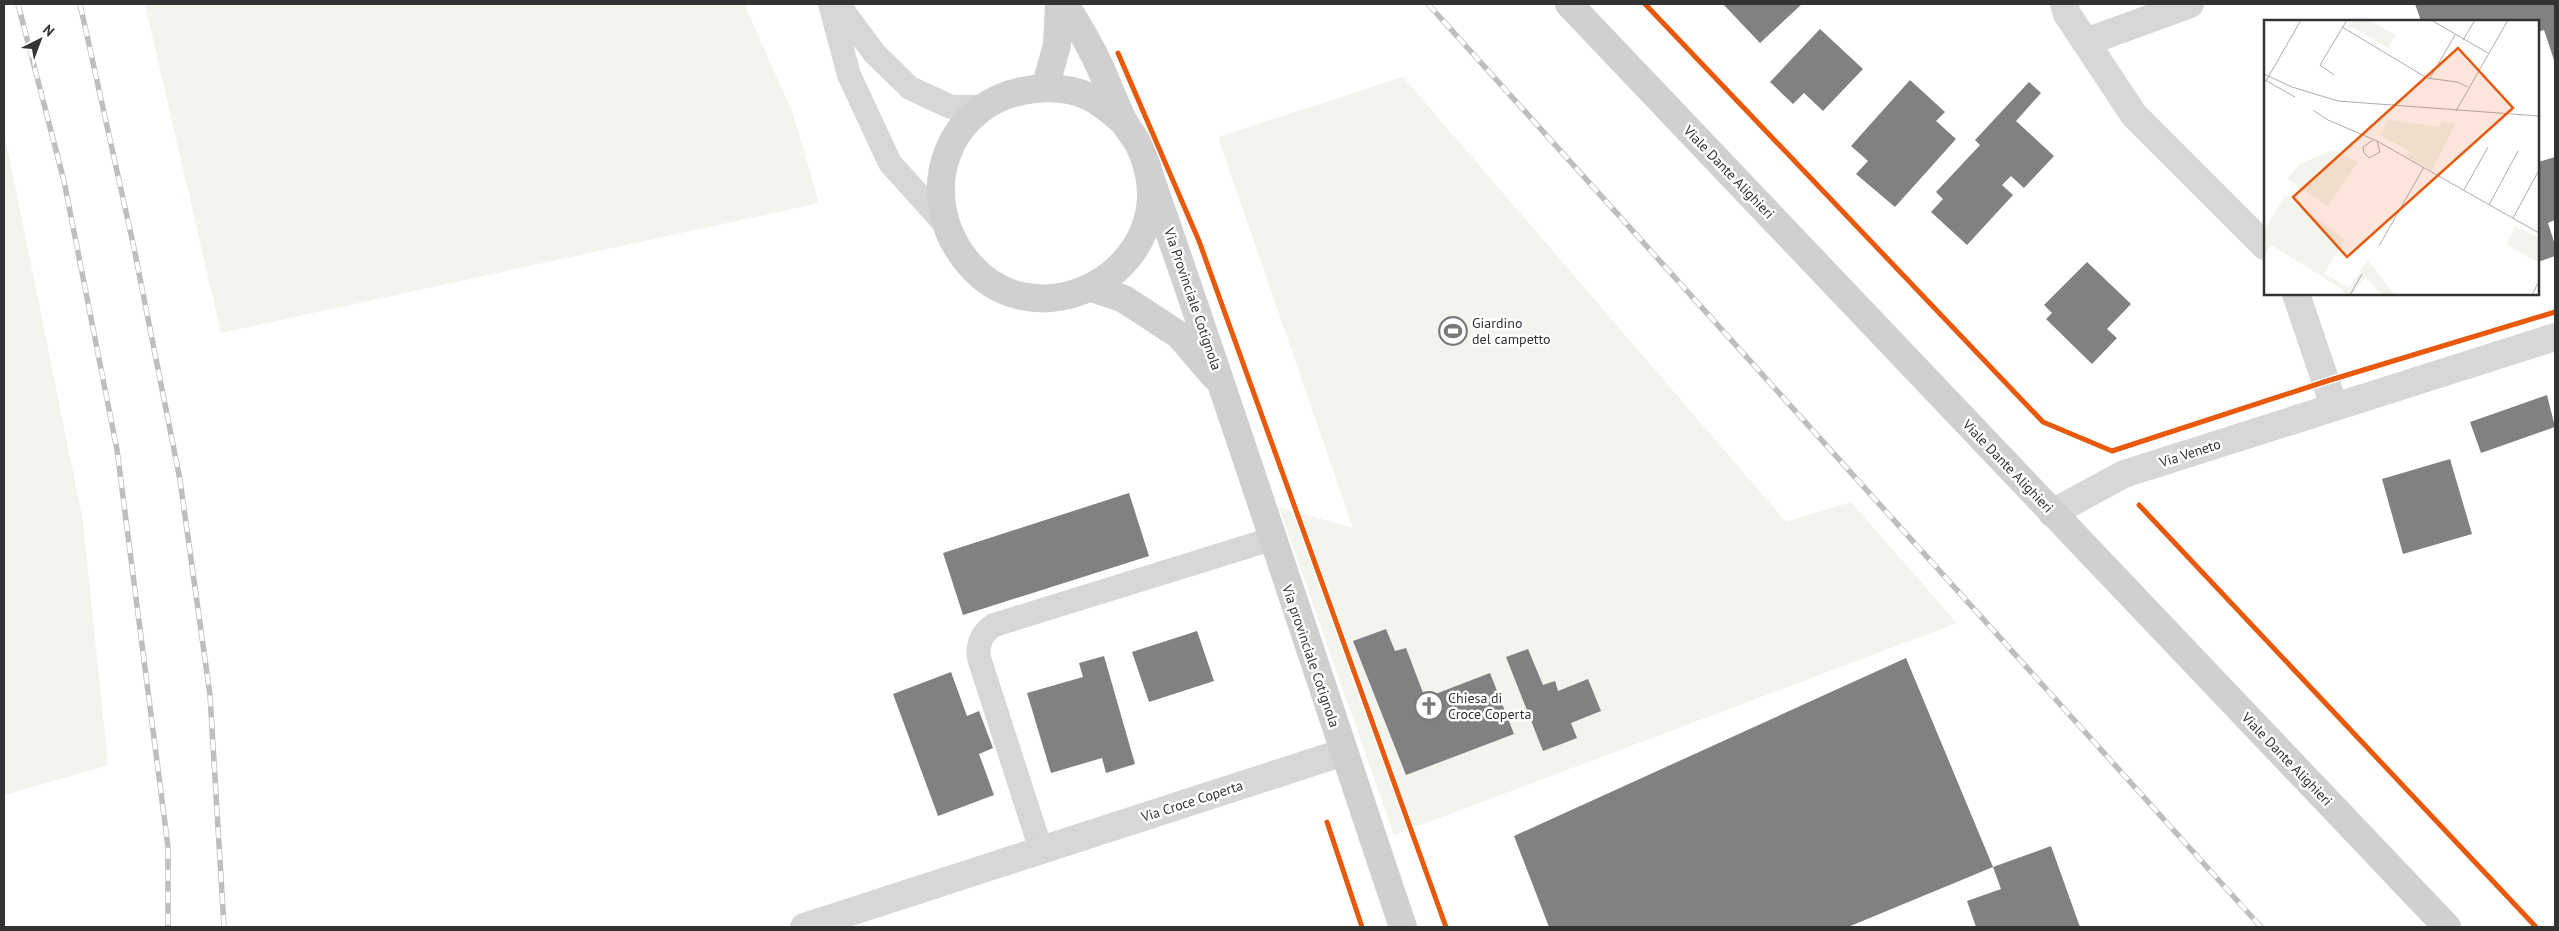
<svg xmlns="http://www.w3.org/2000/svg" width="2559" height="931" font-family="'PT Sans',sans-serif">
	<style>
		.green { fill: #f1f5ed }
		.building { fill: #818181 }
		.lines { fill: none; stroke-linecap: round; stroke-linejoin: round }
		.lane { stroke: #d7d7d7; stroke-width: 24 }
		.street { stroke: #d7d7d7; stroke-width: 28 }
		.secondary { stroke: #d0d0d0; stroke-width: 28 }
		.rail-casing { stroke: #bebebe; stroke-width: 5.5 }
		.rail { stroke: #fff; stroke-width: 4; stroke-dasharray: 11; stroke-linecap: butt }
		.cycleway-casing { stroke: #fff; stroke-width: 8 }
		.cycleway { stroke: #e8590c; stroke-width: 5 }
		.labels { text-anchor: middle; dominant-baseline: central; stroke-width: 5; stroke-linejoin: round; paint-order: stroke }
		.street-label { font-size: 14px; fill: #333; stroke: #fff }
		.poi-label { font-size: 14px; fill: #333; stroke: #fff; text-anchor: start }
		.inset-road { fill: none; stroke: #adadad; stroke-width: 1 }
		.view { fill: #e8590c; fill-opacity: 0.15; stroke: #e8590c; stroke-width: 2.5 }
		.inset-edge { fill: none; stroke: #333; stroke-width: 2.5 }
	</style>
	<rect width="100%" height="100%" fill="#fff"/>
	<path class="green" d="M145,4H744L793,114L819,203L221,333Z
		M1403,77L1786,522L1851,502L1957,623L1394,835L1279,507L1353,528L1218,137Z
		M4,131L83,521L108,765L4,795Z"/>
	<path class="building" d="M1723,4H1802L1760,43Z
		M2415,4H2555V63L2544,30L2538,32V21H2421Z
		M1820,29L1863,69L1823,111L1804,93L1793,104L1770,82Z
		M1910,80L1945,112L1936,121L1956,139L1895,207L1856,174L1868,161L1851,146Z
		M2029,82L2041,93L2016,121L2054,156L2024,188L2011,176L2002,185L2013,195L1967,245L1931,212L1943,199L1936,192L1980,145L1975,140Z
		M2555,157V220L2548,223L2555,245V256L2538,262V162Z
		M2087,262L2131,304L2107,329L2117,338L2092,364L2046,319L2052,313L2044,305Z
		M2547,395L2555,427L2481,453L2470,422Z
		M2450,459L2472,534L2403,554L2382,479Z
		M1129,493L1149,556L963,615L943,553Z
		M1386,629L1395,651L1406,648L1425,698L1490,673L1514,734L1406,775L1353,641Z
		M1197,631L1214,681L1149,702L1132,652Z
		M1528,649L1543,685L1555,681L1558,691L1588,679L1601,711L1571,723L1577,738L1543,751L1506,657Z
		M1104,656L1135,764L1106,773L1102,758L1051,773L1027,693L1083,677L1079,663Z
		M1906,658L1993,867L1848,927H1549L1514,836Z
		M951,672L967,716L979,711L993,748L979,754L994,795L938,816L893,694Z
		M2051,846L2080,927H1976L1967,901L2001,889L1993,867Z"/>
	<g class="lines">
		<path class="lane" d="M830,4L849,75L890,163L944,223
			M838,4L875,54L910,88L951,107H984
			M1041,850L979,658C977,643 982,633 994,625L1272,539"/>
		<path class="street" d="M2064,4L2067,14L2134,115L2265,246
			M2086,42L2190,4
			M2296,294L2334,406
			M2052,513L2124,474L2555,337
			M804,927L1344,752"/>
		<path class="secondary" d="M1065,4C1074,19 1083,33 1091,49C1104,72 1112,98 1124,122C1128,130 1135,137 1139,145C1147,161 1152,182 1151,199C1145,288 1030,334 970,265C912,199 944,98 1035,89C1053,87 1073,89 1090,97C1103,104 1114,114 1125,123
			M1569,4L2447,927
			M1045,88L1057,45L1059,4
			M1148,171C1236,422 1318,675 1403,927
			M1092,288L1124,299L1179,335L1214,376"/>
		<defs>
			<path id="rail" d="M18,4L64,181L117,450L168,847V927
				M80,4L134,248L180,480L210,695L224,927
				M1428,4L2261,927"/>
		</defs>
		<use href="#rail" class="rail-casing"/>
		<use href="#rail" class="rail"/>
		<defs>
			<path id="cycleway" d="M1645,4L2043,422L2112,451L2327,381L2555,312
				M1118,53L1199,241L1446,927
				M2139,505L2536,927
				M1327,822L1362,927"/>
		</defs>
		<use href="#cycleway" class="cycleway-casing"/>
		<use href="#cycleway" class="cycleway"/>
	</g>
	<defs>
		<symbol id="stadium-ring" viewBox="-11 -11 22 22"><circle r="9.5" fill="#fff" stroke="#7a7a7a" stroke-width="1.5"/><path d="M0-5a6.5 5 0 1 0 0 10a6.5 5 0 1 0 0-10ZM-3.5-1.8h7v3.6h-7Z" fill="#7a7a7a"/></symbol>
		<symbol id="church-ring" viewBox="-11 -11 22 22"><circle r="9.5" fill="#fff" stroke="#7a7a7a" stroke-width="1.5"/><path d="M-1.2-6h2.4v3.5h3.3v2.4h-3.3V6h-2.4V-.1h-3.3v-2.4h3.3Z" fill="#7a7a7a"/></symbol>
	</defs>
	<g fill-rule="evenodd">
		<use href="#stadium-ring" x="1437" y="315" width="32" height="32"/>
		<use href="#church-ring" x="1413" y="690" width="32" height="32"/>
	</g>
	<g class="labels">
		<g class="street-label">
			<text transform="translate(1729 172) rotate(46)">Viale Dante Alighieri</text>
			<text transform="translate(1193 299) rotate(71)">Via Provinciale Cotignola</text>
			<text transform="translate(2190 453) rotate(-18)">Via Veneto</text>
			<text transform="translate(2008 466) rotate(46)">Viale Dante Alighieri</text>
			<text transform="translate(1311 656) rotate(71)">Via provinciale Cotignola</text>
			<text transform="translate(2287 759) rotate(46)">Viale Dante Alighieri</text>
			<text transform="translate(1192 801) rotate(-18)">Via Croce Coperta</text>
		</g>
		<g class="poi-label">
			<text x="1472" y="323">Giardino<tspan x="1472" dy="16">del campetto</tspan></text>
			<text x="1448" y="698">Chiesa di<tspan x="1448" dy="16">Croce Coperta</tspan></text>
		</g>
	</g>
	<g transform="translate(2264 20)">
		<rect width="275" height="275" fill="#fff"/>
		<path d="M89,0H105L131,15L124,28L88,7H82ZM124,100L175,107L178,102L192,103L168,150L141,135L147,132L116,115ZM69,130L94,142L63,186L24,159L35,144ZM21,175L81,220L60,253L85,268L104,240L131,275H119L101,257L88,275H81L78,269L7,225L0,236V211ZM251,206L275,218V243L243,224Z" fill="#f1f5ed"/>
		<path class="inset-road" d="M167,0L224,33M78,7L163,58L193,62L204,67M199,20L211,0M0,54L28,67L74,81L275,96M70,55L56,45L83,0M166,58L191,15M1,60L31,77M2,61L37,0M49,90L64,100L113,121L116,132L105,138L100,133L99,127L109,120M192,91L244,0M113,121L275,213M200,170L224,127M225,185L254,131M249,198L275,150M115,226L160,147M86,275L98,254M268,275L275,261"/>
		<path class="view" d="M194,28L249,88L83,237L29,177Z"/>
		<rect width="275" height="275" class="inset-edge"/>
	</g>
	<rect width="2559" height="931" fill="none" stroke="#333333" stroke-width="10"/>
	<g transform="translate(40 40) rotate(42)" stroke="#ffffff" stroke-width="4" paint-order="stroke">
	<path d="M0-4L9 19L0 12L-9 19Z" fill="#333333"/>
	<text y="-8" font-size="14" font-weight="bold" text-anchor="middle" fill="#333333">N</text>
	</g>
</svg>
